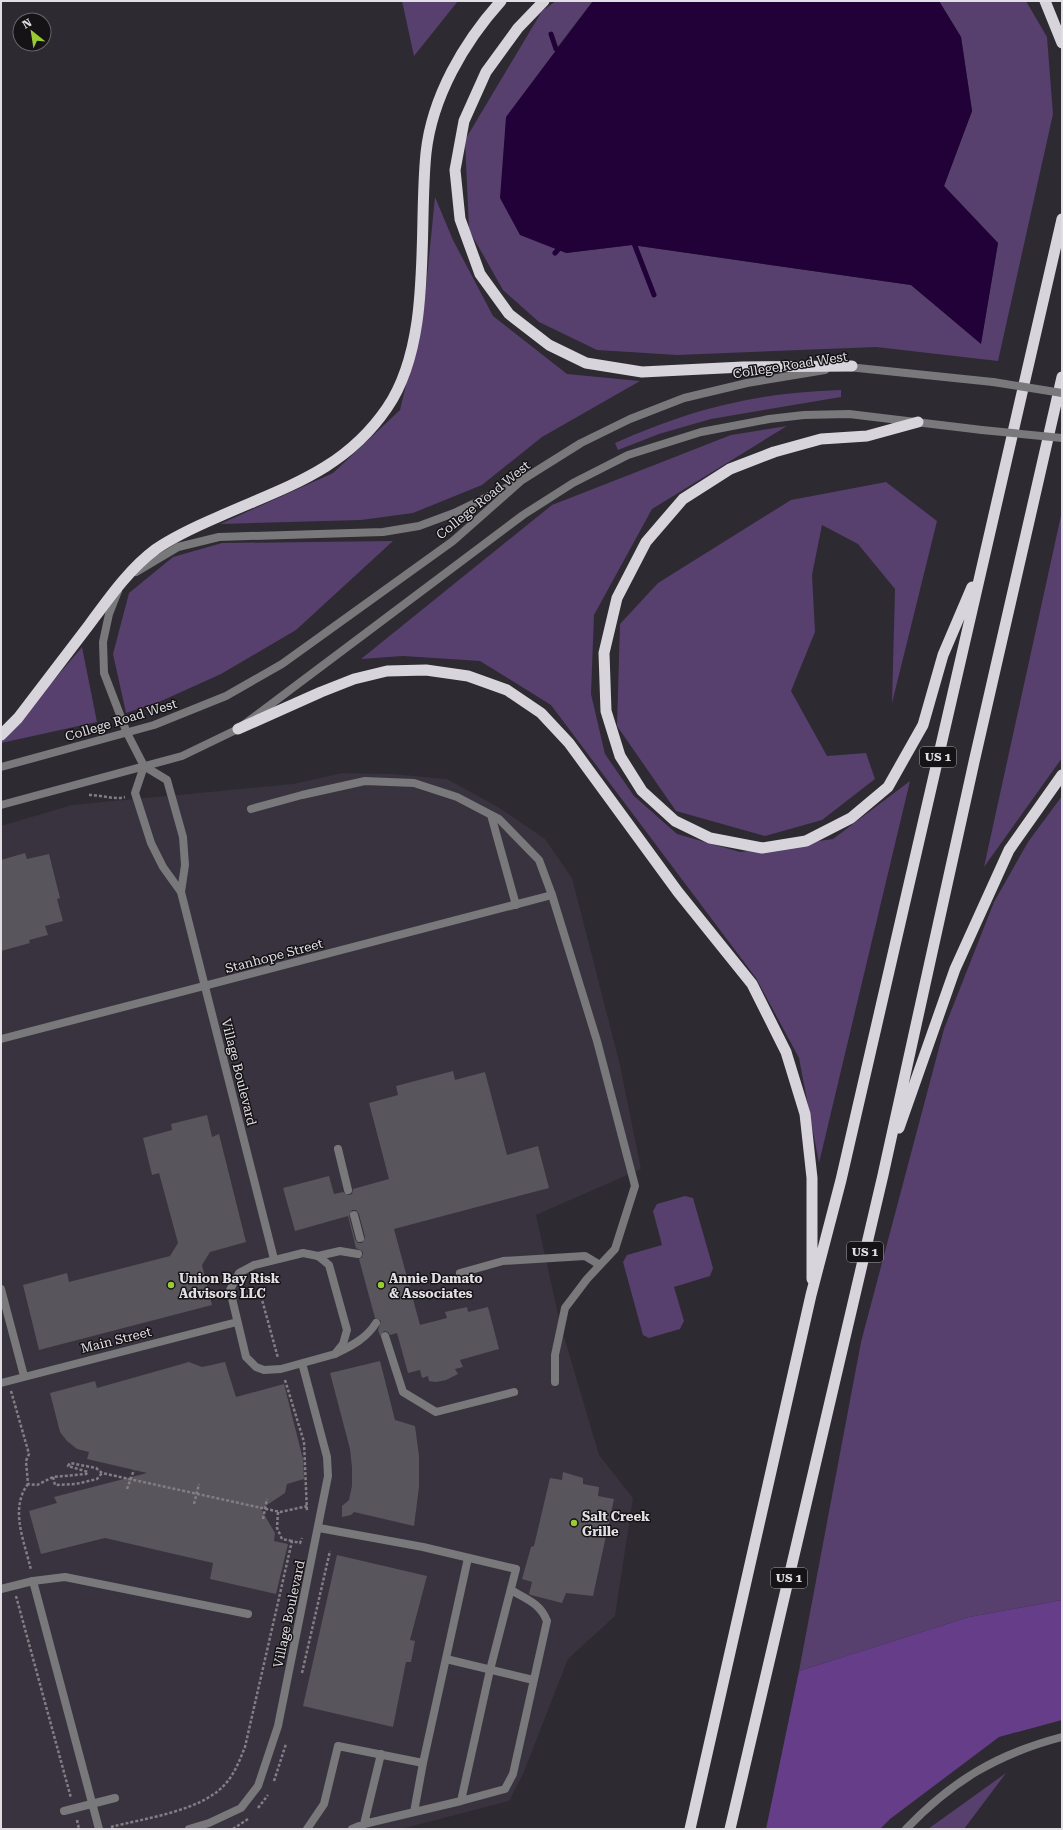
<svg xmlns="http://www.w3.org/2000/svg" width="1063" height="1830" font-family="'Roboto Serif',serif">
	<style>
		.built { fill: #38333e }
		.green { fill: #573f6e }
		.forest { fill: #653d89 }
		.water { fill: #210138 }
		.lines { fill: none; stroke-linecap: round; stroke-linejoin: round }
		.stream { stroke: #210138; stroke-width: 5 }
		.building { fill: #58555c; fill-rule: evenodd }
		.path { stroke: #817e84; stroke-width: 2.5; stroke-dasharray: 3 2; stroke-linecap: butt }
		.service { stroke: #79787b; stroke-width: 8 }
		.minor { stroke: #79787b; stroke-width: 8 }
		.tertiary { stroke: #79787b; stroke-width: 8 }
		.trunk { stroke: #d8d4db; stroke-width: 11 }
		.path-bridge { stroke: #817e84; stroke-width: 2.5; stroke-dasharray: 3 2; stroke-linecap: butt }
		.service-bridge { stroke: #79787b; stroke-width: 8 }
		.tertiary-bridge { stroke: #79787b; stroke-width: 8 }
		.poi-dot { fill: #9acb34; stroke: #151316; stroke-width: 1.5 }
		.labels { text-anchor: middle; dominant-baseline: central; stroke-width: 3; stroke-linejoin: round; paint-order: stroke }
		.shield { fill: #151316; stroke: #a4a2a6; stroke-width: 1 }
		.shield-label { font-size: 12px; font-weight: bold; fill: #e1dfe3 }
		.street-label { font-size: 13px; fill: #e1dfe3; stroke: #151316 }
		.poi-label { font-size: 13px; font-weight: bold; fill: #e1dfe3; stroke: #151316; text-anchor: start }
	</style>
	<rect width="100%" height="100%" fill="#2d2a31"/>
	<path class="built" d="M342,773L393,774L447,779L498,807L545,839L572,878L620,1065L641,1169L536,1215L560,1323L599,1455L633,1498L615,1616L568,1659L523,1774L509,1801L401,1829H1V826L72,805L293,784Z"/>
	<path class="green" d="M402,1H458L414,56Z
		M556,1H593L556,49L566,253L632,245L911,285L981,343L998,243L944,186L972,111L961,37L939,1H1026L1047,37L1053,114L998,361L876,347L677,355L597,350L539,322L503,290L469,230L465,140L542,11Z
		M435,197L453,240L493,316L567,374L640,381L542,437L482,485L413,513L361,520L220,524L333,473L400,410L424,308Z
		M841,390V397L711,419L659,434L618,450L615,443C694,408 755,393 841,390Z
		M787,426L652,509L594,615L591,694L605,754L634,796L677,834L740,852L833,839L910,781L819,1163L799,1058L756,978L551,705L480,661L403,656L361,659L552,505L731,435Z
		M886,482L937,521L892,703L895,589L858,544L822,525L812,575L815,632L791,691L827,756L866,753L875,779L822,820L765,836L676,811L617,726L620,624L658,583L791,500Z
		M1062,511V758L984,867Z
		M393,541L296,630L221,674L159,702L126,713L113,654L129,593L173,557L222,543Z
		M82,647L97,722L1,743V742Z
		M1062,796V1600L969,1617L799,1671L861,1342L944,1029L994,902L1028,842Z
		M685,1196L693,1198L713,1268L710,1276L674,1287L684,1321L680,1329L649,1338L643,1335L623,1262L627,1255L662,1245L653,1211L657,1204Z
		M1006,1773L964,1829H928Z"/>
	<path class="forest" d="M1062,1600V1720L999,1737L890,1819L880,1829H766L799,1671L969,1617Z"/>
	<path class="water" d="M593,1H939L961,37L972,111L944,186L998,243L981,344L911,285L632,245L566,253L520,235L500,198L506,117Z"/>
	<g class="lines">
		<path class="stream" d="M551,34L556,49L562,52
			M632,238L654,295
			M555,253L562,245"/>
	</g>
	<path class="building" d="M25,853L27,859L49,854L60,898L57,899L63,921L45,926L48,935L29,940L30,943L1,951V860Z
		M453,1071L455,1080L485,1072L507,1155L538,1146L549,1188L394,1229L420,1325L447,1318L445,1312L467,1307L468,1312L488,1307L499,1349L460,1360L463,1367L455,1369L458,1374L446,1380L436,1382L429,1381L428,1376L422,1378L420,1370L408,1373L397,1333L390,1335L388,1332L384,1331L380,1336L378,1330L381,1321L375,1318L359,1259L362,1257L363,1252L356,1248L348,1216L295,1231L283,1188L329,1176L334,1194L343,1192L349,1195L352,1194L353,1189L389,1179L369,1103L398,1095L396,1086ZM352,1210H356L359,1214L365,1237L362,1243H358L355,1239L349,1216Z
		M207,1115L212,1137L219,1134L246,1242L210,1252L202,1265L212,1305L39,1350L23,1285L67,1273L69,1282L170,1256L178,1243L159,1173L152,1175L143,1138L172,1130L171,1124Z
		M380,1361L395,1420L415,1426L419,1456V1487L414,1526L354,1512L351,1515L342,1517V1506L349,1500L352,1486V1467L350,1449L330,1373Z
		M189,1362L202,1367L225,1362L236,1397L284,1384L303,1459L304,1479L287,1484L285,1493L261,1509L275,1533L274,1541L288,1544L276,1594L210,1579L213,1563L105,1538L41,1554L29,1511L57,1503L54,1497L147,1473L87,1459L89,1452L77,1449L67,1441L60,1432L50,1393L95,1381L97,1388Z
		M563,1472L583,1478V1484L599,1487L598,1496L614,1499L593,1596L566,1593L562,1603L531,1595L529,1594L532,1582L522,1579L531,1547L534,1546L550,1478L562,1480Z
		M337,1555L427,1576L410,1640L415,1641L411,1662H406L393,1727L303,1706Z"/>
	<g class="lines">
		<path class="path" d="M89,795C101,795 114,800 125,797
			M261,1296L278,1358
			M285,1380L304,1442L307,1512
			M11,1391L29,1454L26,1461L28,1484L37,1485L53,1477L86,1474L88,1472L68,1466L70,1463L96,1468L102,1473L280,1512L308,1506
			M53,1477L55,1485L76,1484L97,1479L102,1473
			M28,1484C9,1509 25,1543 31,1570
			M278,1512L277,1528L282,1539L292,1541
			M16,1596L71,1798
			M302,1673L330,1551
			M274,1781L286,1744
			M258,1808L268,1795
			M77,1820L79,1829
			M111,1827C145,1818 204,1811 227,1782C236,1771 240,1759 245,1747L292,1541L300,1543L302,1538
			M233,1829L248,1819"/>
		<path class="service" d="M251,809L302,795L365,781L414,783L457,797L499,819L539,860L552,895L597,1041L635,1186L615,1249L587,1279L565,1308L555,1355V1382
			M491,815L516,905
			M338,1149L348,1190
			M354,1215L360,1238
			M318,1256L340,1251L358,1254
			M460,1273L503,1261L585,1256L600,1265
			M385,1336L403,1392L436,1412L514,1392
			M335,1354C351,1346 366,1339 376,1323
			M319,1528L423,1547L516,1569L490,1670L461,1801L364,1824L352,1829
			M33,1581L65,1577L248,1614
			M446,1659L533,1680
			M461,1801L505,1789L513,1774L547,1621C540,1603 526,1599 511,1590
			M414,1812L423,1763
			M364,1824L381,1754
			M307,1829L324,1804L338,1746L423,1763L468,1558"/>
		<path class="minor" d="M136,572L178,547L219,537L383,532L419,526L454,513L516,483
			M118,591L109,614L103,642L104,673L127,733L144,766L167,780L183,837L185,865L181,892
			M144,766L135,793L151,843L163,867L181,892L274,1259
			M1,1039L552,895
			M303,1253L318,1256L329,1265L347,1330L343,1344L335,1354L281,1369L264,1370L256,1367L246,1357L230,1290L239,1273L254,1265Z
			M1,1289L24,1376
			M1,1383L237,1322
			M1,1589L33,1581L99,1829
			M189,1829L209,1823L241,1808L258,1786L278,1726L328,1476L327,1457L302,1363
			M906,1829C952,1781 997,1754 1062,1737"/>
		<path class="tertiary" d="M848,367L993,382
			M1,767L154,725L226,696L282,664L453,541L522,480L581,443L630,419L684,398L747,383L825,370
			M1,805L182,756L238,729L523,515L573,483L628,455L701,432L769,419L804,415L849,414L982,430"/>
		<path class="trunk" d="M544,1L518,28L486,72L464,121L455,170L460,219L480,274L509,314L549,345L586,363L642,372L743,367L852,366
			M1045,1L1062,43
			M918,422L867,436L821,439L774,452L730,469L683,499L646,542L617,598L604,653L606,711L620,756L642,791L675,821L710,838L762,848L806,841L851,818L888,787L923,725L943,655L972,587
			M238,729L321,692L354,679L387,671L426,670L468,676L507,690L541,713L569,743L678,892L752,984L786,1052L805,1114L812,1178V1279
			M1,735L18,718C42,687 65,656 89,625C109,598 129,569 156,549C175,536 197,526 218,517C285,487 344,471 387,408C433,341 418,231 426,153C432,97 464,42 501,1
			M899,1128L955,969L1009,850L1062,775
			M690,1829L811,1295L841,1180L1062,219
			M730,1829L883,1175L974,762L1062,377"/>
		<path class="path-bridge" d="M127,1489L134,1470
			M194,1504L199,1484
			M263,1519L267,1499"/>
		<path class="service-bridge" d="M64,1811L115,1798"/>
		<path class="tertiary-bridge" d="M993,382L1062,393
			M982,430L1062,438"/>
	</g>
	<g class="poi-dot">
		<circle cx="171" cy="1285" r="4"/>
		<circle cx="381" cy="1285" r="4"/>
		<circle cx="574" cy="1523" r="4"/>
	</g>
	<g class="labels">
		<g class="shield">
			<rect x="920" y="747" width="36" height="20" rx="3"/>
			<rect x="847" y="1242" width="36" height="20" rx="3"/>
			<rect x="771" y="1568" width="36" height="20" rx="3"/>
		</g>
		<g class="shield-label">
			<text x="938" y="757">US 1</text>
			<text x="865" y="1252">US 1</text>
			<text x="789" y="1578">US 1</text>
		</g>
		<g class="street-label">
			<text transform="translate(790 365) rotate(-9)">College Road West</text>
			<text transform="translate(483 500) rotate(-39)">College Road West</text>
			<text transform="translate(121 720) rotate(-17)">College Road West</text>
			<text transform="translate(274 956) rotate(-15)">Stanhope Street</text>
			<text transform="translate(239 1072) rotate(76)">Village Boulevard</text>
			<text transform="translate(116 1340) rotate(-14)">Main Street</text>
			<text transform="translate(289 1614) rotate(-78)">Village Boulevard</text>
		</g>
		<g class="poi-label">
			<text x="179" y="1278">Union Bay Risk<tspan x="179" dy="15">Advisors LLC</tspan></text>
			<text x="389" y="1278">Annie Damato<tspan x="389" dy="15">&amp; Associates</tspan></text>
			<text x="582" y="1516">Salt Creek<tspan x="582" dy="15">Grille</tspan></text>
		</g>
	</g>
	<rect width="1063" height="1830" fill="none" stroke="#e1dfe3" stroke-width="4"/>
	<g transform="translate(32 32) rotate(330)"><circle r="19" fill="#151316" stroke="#676568"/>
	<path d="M0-3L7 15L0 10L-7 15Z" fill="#9acb34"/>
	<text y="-6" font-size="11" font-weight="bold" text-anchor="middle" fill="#e1dfe3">N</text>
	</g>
</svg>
